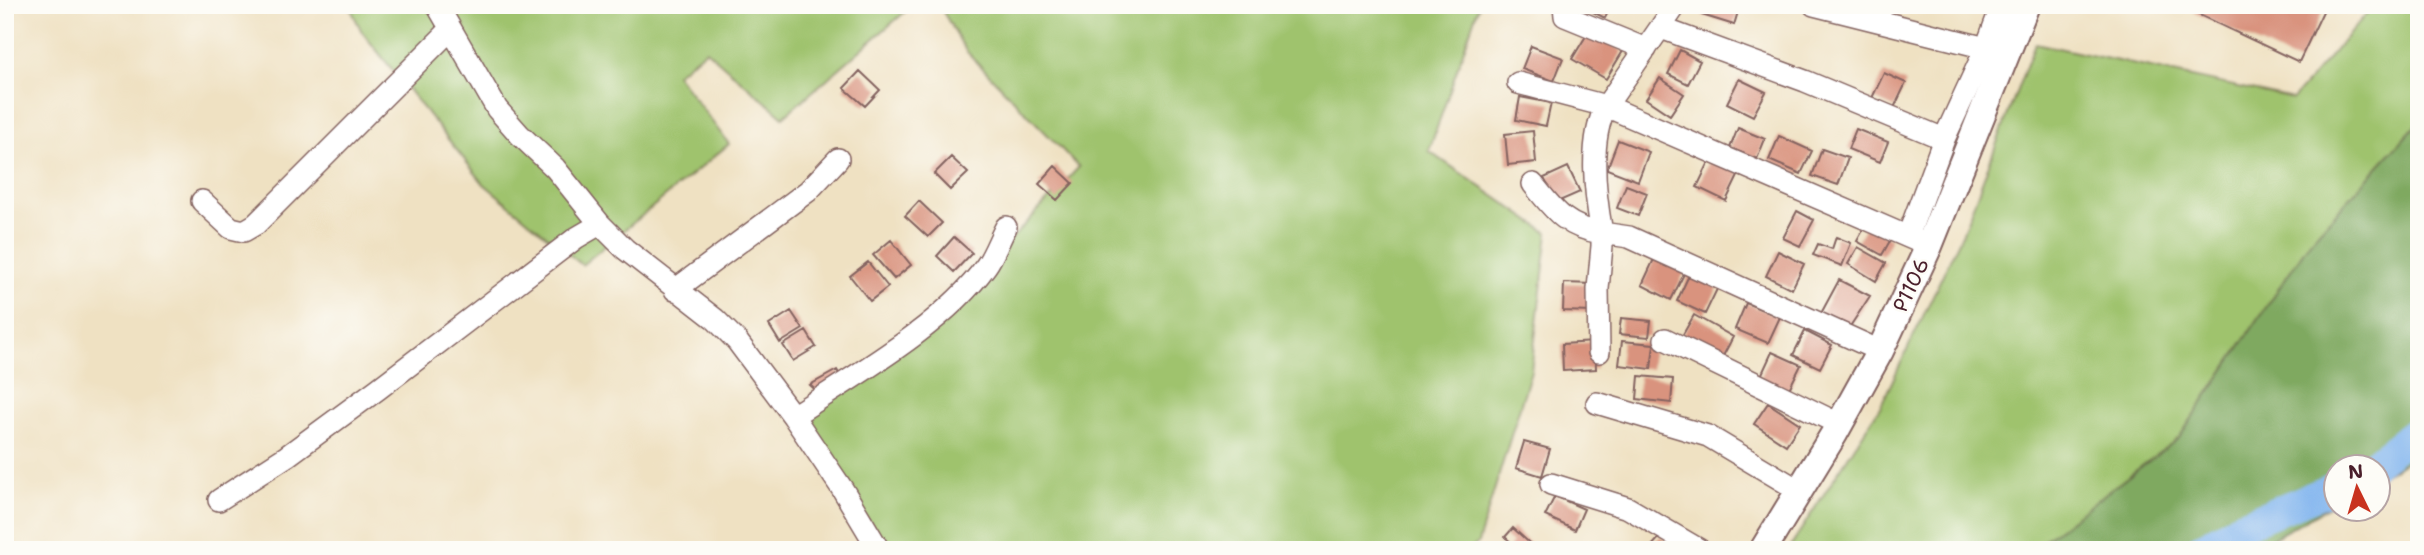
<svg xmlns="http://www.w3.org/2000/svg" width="2424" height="555" font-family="'Shantell Sans',sans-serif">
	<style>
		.green { fill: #9fc36d; stroke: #74714c; stroke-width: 2 }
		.forest { fill: #7fa960; stroke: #646446; stroke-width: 2 }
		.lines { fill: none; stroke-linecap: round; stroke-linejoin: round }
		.river { stroke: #80b4ee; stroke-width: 30 }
		.building { fill: #d9937e }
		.minor-casing { stroke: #846360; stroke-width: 24 }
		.major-casing { stroke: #846360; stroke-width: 30 }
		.minor { stroke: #fff; stroke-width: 21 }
		.major { stroke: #fff; stroke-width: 26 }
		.labels { text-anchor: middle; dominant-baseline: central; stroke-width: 5; stroke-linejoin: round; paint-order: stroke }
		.street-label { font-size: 21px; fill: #4a1f2b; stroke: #fdfcf7 }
	</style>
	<rect width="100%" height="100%" fill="#fdfcf7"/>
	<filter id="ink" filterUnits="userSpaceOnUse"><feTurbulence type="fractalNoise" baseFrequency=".0143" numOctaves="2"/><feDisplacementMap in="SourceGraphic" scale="14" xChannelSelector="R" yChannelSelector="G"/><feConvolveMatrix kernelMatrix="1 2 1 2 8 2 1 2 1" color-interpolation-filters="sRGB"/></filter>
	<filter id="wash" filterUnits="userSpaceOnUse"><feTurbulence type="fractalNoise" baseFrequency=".00686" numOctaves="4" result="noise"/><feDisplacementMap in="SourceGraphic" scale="28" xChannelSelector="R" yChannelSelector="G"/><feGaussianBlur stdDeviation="1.57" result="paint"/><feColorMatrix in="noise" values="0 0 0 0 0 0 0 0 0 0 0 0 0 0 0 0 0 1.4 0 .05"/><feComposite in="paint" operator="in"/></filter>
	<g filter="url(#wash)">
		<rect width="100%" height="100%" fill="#efe1c2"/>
		<path class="green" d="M349,5H913L783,117L706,50L676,74L729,144L582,265L484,184L362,32Z
			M939,5H1479L1429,151L1548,233L1531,371L1478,543L1470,550H889L793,416L884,357L987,265L1079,167L966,51Z
			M2374,5H2419V122L2311,240L2179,438L2031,550H1788L1880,407L1963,232L2035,43L2293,99Z"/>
		<path class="forest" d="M2419,122V454L2379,477L2378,468H2336V502L2253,550H2031L2179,438L2311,240Z"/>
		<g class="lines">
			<path class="river" d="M2369,468L2419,429
				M2197,550L2240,526L2336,487"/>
		</g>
		<g id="blocks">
			<path class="building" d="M1579,5H1612L1605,18Z
				M1706,5H1740L1734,25L1702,15Z
				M2196,5H2326L2299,62L2193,12Z
				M1589,31L1623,51L1606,79L1572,59Z
				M1531,46L1563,58L1554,81L1522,69Z
				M1680,50L1700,61L1688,84L1668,74Z
				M860,71L880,90L865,106L844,88Z
				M1884,73L1906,83L1894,108L1872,98Z
				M1660,78L1684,94L1670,115L1646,99Z
				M1739,79L1766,92L1753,116L1727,103Z
				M1520,97L1551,103L1546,126L1516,120Z
				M1738,128L1765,139L1757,159L1730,148Z
				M1856,129L1888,142L1880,162L1848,149Z
				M1533,131L1536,162L1508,165L1505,134Z
				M1779,136L1812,151L1801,174L1769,160Z
				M1618,140L1649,152L1638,181L1607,169Z
				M1822,149L1848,158L1838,185L1812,176Z
				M951,157L968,173L950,190L934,174Z
				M1711,158L1740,172L1726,201L1697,187Z
				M1055,166L1073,183L1057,200L1039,184Z
				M1568,167L1580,192L1555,203L1544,178Z
				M1626,185L1647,193L1638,216L1617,208Z
				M919,201L942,223L928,237L905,216Z
				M1797,211L1814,220L1800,246L1783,238Z
				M1866,225L1891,239L1882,255L1857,241Z
				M954,237L972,253L954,272L937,256Z
				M1836,237L1851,243L1842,266L1813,255L1818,244L1832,249Z
				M891,240L911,265L894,279L873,255Z
				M1858,247L1886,263L1876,281L1848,264Z
				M1778,251L1804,264L1792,289L1766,276Z
				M1655,257L1685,272L1671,300L1642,285Z
				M868,262L888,287L870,301L850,276Z
				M1690,273L1718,287L1705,314L1677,301Z
				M1839,280L1870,296L1847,331L1819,317Z
				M1564,283L1593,284L1592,312L1563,311Z
				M1746,303L1780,317L1768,343L1735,329Z
				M791,311L803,329L780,343L769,325Z
				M1694,315L1733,337L1722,358L1682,336Z
				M1621,318L1651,321L1649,337L1619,334Z
				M806,331L816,347L793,361L783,345Z
				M1805,331L1832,345L1820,368L1793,355Z
				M1622,341L1654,344L1651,369L1619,365Z
				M1595,342L1596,369L1563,371L1562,344Z
				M1772,352L1801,365L1788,391L1760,378Z
				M837,370L843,381L820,394L810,385Z
				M1639,376L1673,379L1671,403L1637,399Z
				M1768,403L1800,424L1786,445L1754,424Z
				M1524,442L1550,449L1542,476L1516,468Z
				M1555,496L1584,509L1575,530L1545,516Z
				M1513,528L1537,550H1506L1512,543L1505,537Z
				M1661,536L1675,550H1648Z"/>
		</g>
	</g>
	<g filter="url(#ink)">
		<use href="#blocks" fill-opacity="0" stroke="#846360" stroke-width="2"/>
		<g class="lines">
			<defs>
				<path id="minor" d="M437,5L497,109L520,135L555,168L600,224L625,249L715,319L737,341L793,416L843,490L879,550
					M1564,5L1565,16L1646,49
					M1676,5L1606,106C1588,141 1595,195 1602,233L1629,237L1880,351
					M1814,5L1986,48
					M1661,28L1805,81L1944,139
					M1518,83L1606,106L1929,246
					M1533,184C1554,210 1566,228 1602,233V246L1598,289L1599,352
					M202,201L231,228L244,231L256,224L451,29
					M1908,236L1944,139L1986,48L2002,5
					M675,290L808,191L838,159
					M1665,339L1839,424
					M1597,403L1708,436L1800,491
					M793,416C855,375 943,326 986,266C994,255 999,240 1006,227
					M1551,484L1628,508L1700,550
					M219,500L287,456L378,389L576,238L600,224"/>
				<path id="major" d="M1763,550L1834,434L1880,351L1929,246L2026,5"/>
			</defs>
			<use href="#minor" class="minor-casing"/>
			<use href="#major" class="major-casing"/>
			<use href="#minor" class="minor"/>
			<use href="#major" class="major"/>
		</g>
	</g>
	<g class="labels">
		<g class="street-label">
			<text transform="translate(1911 285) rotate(-65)">P1106</text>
		</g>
	</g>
	<rect width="2424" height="555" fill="none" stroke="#fdfcf7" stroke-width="28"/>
	<g transform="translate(2357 488) rotate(355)"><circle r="33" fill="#fdfcf7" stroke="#b5a4a5" stroke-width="2"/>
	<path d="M0-5L12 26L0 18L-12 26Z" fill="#c8321e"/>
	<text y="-10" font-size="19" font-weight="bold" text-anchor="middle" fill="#4a1f2b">N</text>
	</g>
</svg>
